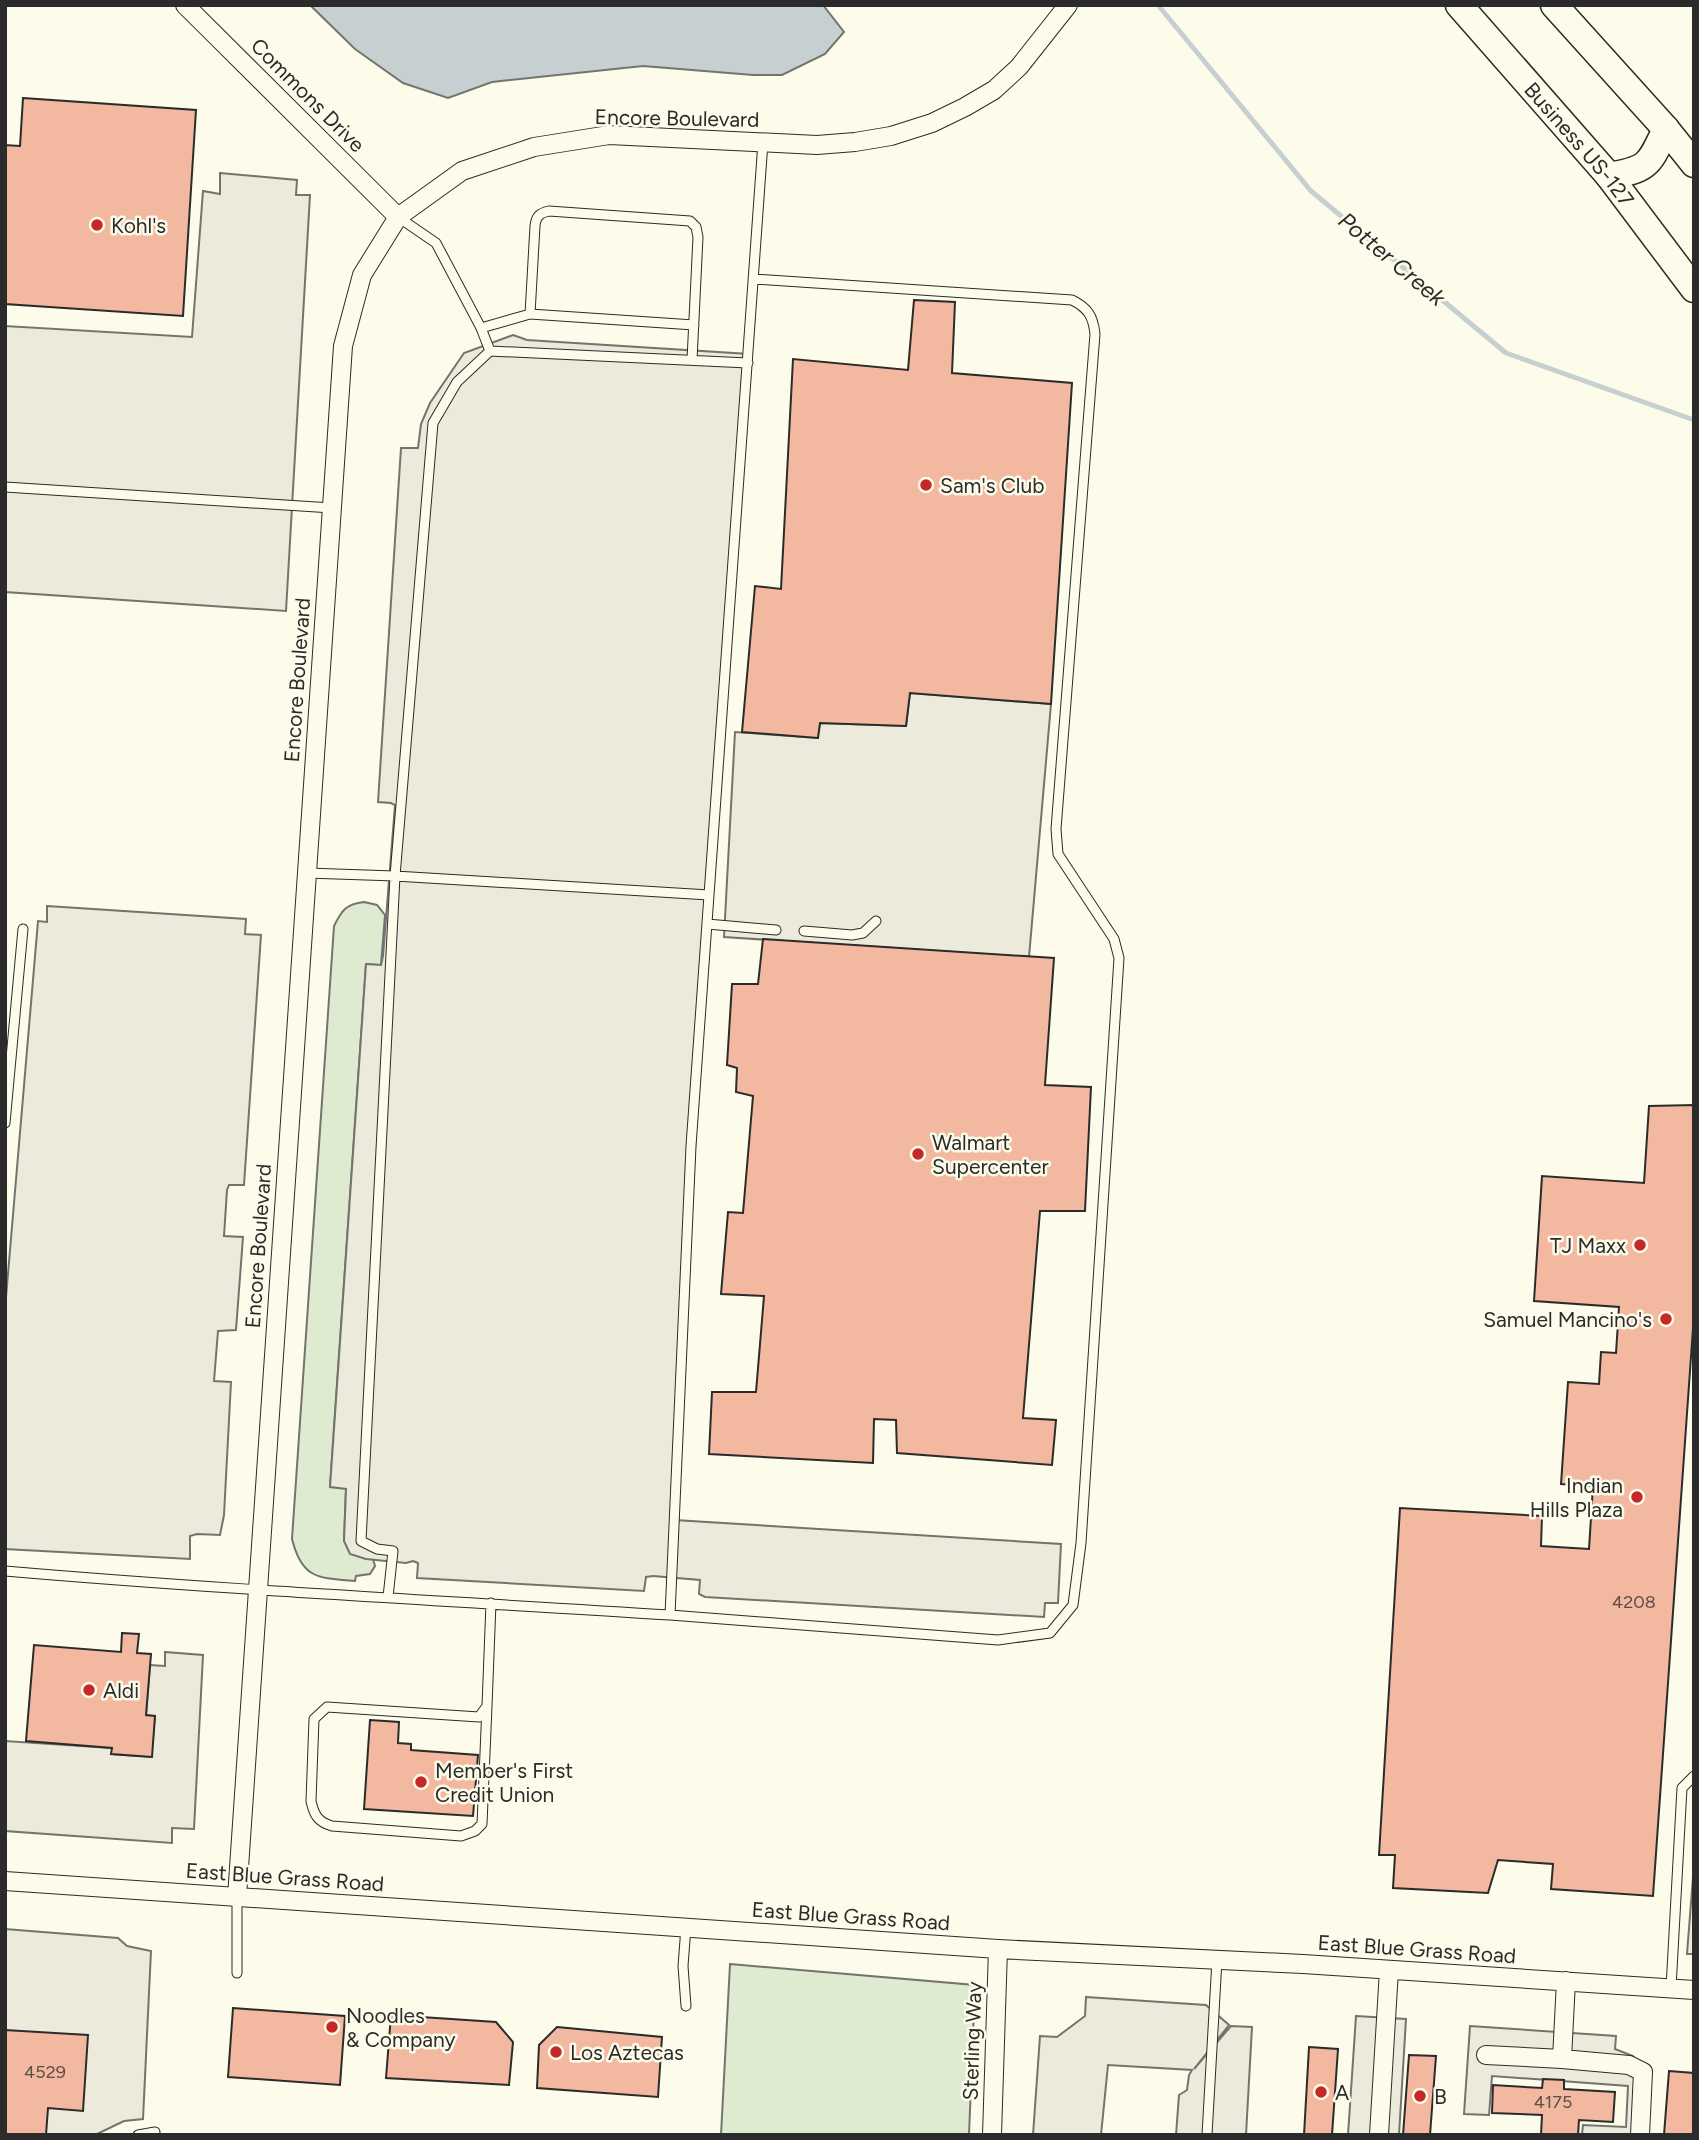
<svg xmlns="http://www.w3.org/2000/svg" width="1699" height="2140" font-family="Figtree,sans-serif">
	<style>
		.green { fill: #deebd1; stroke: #74746e; stroke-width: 2 }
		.parking { fill: #eceadb; stroke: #74746e; stroke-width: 2 }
		.water { fill: #c7d0d0; stroke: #74746e; stroke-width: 2 }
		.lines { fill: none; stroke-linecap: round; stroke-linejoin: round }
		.stream { stroke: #c7d0d0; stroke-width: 5 }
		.building { fill: #f2b8a0; stroke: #2b2b2b; stroke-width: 2 }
		.lane-casing { stroke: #2b2b2b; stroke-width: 11 }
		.street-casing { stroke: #2b2b2b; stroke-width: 20 }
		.primary-casing { stroke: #2b2b2b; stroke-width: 29 }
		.lane { stroke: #fdfbea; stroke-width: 9 }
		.street { stroke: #fdfbea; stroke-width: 18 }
		.primary { stroke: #fdfbea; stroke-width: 26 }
		.poi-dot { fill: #c62828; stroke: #fdfbea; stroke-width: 2.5 }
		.labels { text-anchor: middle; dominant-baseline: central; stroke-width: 5; stroke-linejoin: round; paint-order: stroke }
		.number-label { font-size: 18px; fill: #5d4e48 }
		.street-label { font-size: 21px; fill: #2b2b2b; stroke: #fdfbea }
		.poi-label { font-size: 21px; fill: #2b2b2b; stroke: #fdfbea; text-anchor: start }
		.water-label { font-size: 23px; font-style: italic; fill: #2b2b2b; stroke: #fdfbea }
	</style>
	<rect width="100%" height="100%" fill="#fdfbea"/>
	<path class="green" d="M364,902L377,905L385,915L381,965L366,964L330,1486L346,1488L344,1541L366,1559H373L375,1566L370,1574L356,1576L355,1581C318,1578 302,1579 292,1539L334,926C342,910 346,904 364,902Z
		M730,1964L975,1985L969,2135H721Z"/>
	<path class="parking" d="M220,173L297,180L296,195H310L286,611L5,592V326L192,337L203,191L220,194Z
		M513,335L527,340L749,354L706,944L675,1520L1061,1544L1058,1603H1045L1044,1617L705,1597L699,1594L700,1580L653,1576L646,1577L644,1591L417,1578L418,1563L413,1561L406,1563L366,1559L350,1554L344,1541L346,1489L330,1487L366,964L381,965L383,956L395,805L391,803L378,802L401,448H418L421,424L430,403L464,353Z
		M910,693L1051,704L1029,957L724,937L735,732L817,738L820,723L906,726Z
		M47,906L246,919L245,934L261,935L244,1185H229L227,1190L224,1236L243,1237L236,1330L218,1331L214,1381L231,1382L224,1515L220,1535L197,1534L190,1536V1559L5,1549V1309L38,921L47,922Z
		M165,1652L203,1655L194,1829L172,1828V1843L5,1831V1741L112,1748V1754L151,1757L155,1717L146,1715L150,1665L165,1666Z
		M1694,1864V1954H1687Z
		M5,1929L118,1938L127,1946L151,1951L143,2119L124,2121L95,2135H5Z
		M1086,1997L1206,2005L1229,2025L1194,2069L1231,2026L1252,2027L1246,2135H1176L1179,2095L1187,2090L1189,2075L1192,2070L1108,2065L1101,2135H1033L1040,2036L1057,2037L1085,2016Z
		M1356,2016L1406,2019L1399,2135H1348Z
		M1470,2026L1616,2036L1615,2049L1633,2056L1648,2078L1644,2135H1582L1583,2125L1626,2127L1628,2086L1492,2076L1489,2115L1464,2114Z"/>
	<path class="water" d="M310,5H823L844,32L825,54L782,75H753L643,66L492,82L448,98L403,83L355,49Z"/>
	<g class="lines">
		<path class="stream" d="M1158,5L1311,191L1506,353L1694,420"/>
	</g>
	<path class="building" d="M23,98L196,110L183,316L5,304V145L20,146Z
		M914,300L955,302L952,373L1072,383L1051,704L910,693L906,726L820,723L818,738L742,732L755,586L781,589L793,359L908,370Z
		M763,939L1054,958L1045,1085L1091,1087L1085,1211H1040L1023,1418L1056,1420L1052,1465L897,1453L896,1420L874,1419L873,1463L709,1454L712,1392H756L764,1296L721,1294L728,1212L743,1213L753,1096L736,1092L737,1068L727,1065L732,984H758Z
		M1694,1105V1314L1653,1896L1551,1889L1553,1864L1498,1860L1488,1893L1393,1888L1395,1855H1379L1400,1508L1542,1516L1541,1546L1589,1549L1593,1486L1561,1484L1568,1382L1599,1384L1601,1352L1616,1353L1619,1307L1534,1301L1542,1176L1644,1183L1649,1106Z
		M122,1633L139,1634L137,1653L151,1654L146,1715L155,1716L152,1757L111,1754L112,1748L26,1741L34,1645L121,1652Z
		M370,1720L399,1722L398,1743L411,1744V1750L478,1755L473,1816L364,1809Z
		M233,2008L345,2016L340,2085L228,2077Z
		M391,2015L496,2022L513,2042L509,2085L386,2078Z
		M557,2027L662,2037L658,2097L537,2088L539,2045Z
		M5,2030L88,2035L83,2111L48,2108L46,2135H5Z
		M1309,2047L1338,2049L1332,2135H1304Z
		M1409,2055L1436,2056L1430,2135H1403Z
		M1669,2071L1694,2073V2135H1664Z
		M1543,2079L1564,2080V2089L1615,2092L1613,2122L1579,2120L1578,2135H1541L1542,2115L1492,2113L1493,2085L1542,2088Z"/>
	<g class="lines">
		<defs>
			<path id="lane" d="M398,217L436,243L481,328L490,351L748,363
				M754,279L1072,300C1088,308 1093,316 1095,334L1056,829L1058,854L1114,939L1119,958L1081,1543L1073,1605L1050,1633L998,1640L670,1615L691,1146L763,142
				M530,314L535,226C536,216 540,213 549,211L690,221L696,227L698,237L692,360
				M481,328L530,314L694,325
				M5,487L332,508
				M307,873L395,876L433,423L457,382L490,351
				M707,924L776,930
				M804,931L852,935L863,933L876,921
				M5,1123L23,929
				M5,1571C226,1590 448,1601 670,1615
				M388,1597L393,1551L377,1549L361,1541L395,876L709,895
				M487,1706L482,1824L475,1831L461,1836L332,1826C318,1822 314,1815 311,1801L314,1719L327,1707L479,1717L487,1706L491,1603
				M237,1973V1897
				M1671,1988L1682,1788L1694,1776
				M686,2006L683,1966L686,1927
				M138,2135L155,2132
				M1207,2135L1217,1960"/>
			<path id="street" d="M185,5L398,217
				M5,1881L998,1949L1303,1964L1694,1990
				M237,1897L343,346L362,275L398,217L462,171L534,147L609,135L817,145L855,142L891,136L932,123L965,107L994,90L1019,67L1068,5
				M1486,2055L1562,2059L1566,1981
				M1562,2059L1629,2065L1643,2072L1640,2135
				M992,2135L998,1949
				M1379,2135L1389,1970"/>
			<g id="primary">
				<path id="s1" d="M1459,5L1609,176L1694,289"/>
				<path d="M1554,5L1666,129L1694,164"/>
				<path d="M1609,176C1650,169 1649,164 1666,129"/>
			</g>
		</defs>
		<use href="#lane" class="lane-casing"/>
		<use href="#street" class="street-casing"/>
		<use href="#primary" class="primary-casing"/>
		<use href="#lane" class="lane"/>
		<use href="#street" class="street"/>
		<use href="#primary" class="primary"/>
	</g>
	<g class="poi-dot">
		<circle cx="97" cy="225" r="7"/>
		<circle cx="926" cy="485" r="7"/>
		<circle cx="918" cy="1154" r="7"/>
		<circle cx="1640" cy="1245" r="7"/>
		<circle cx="1666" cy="1319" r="7"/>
		<circle cx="1637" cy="1497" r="7"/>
		<circle cx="89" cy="1690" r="7"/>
		<circle cx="421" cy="1782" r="7"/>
		<circle cx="332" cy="2027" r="7"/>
		<circle cx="556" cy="2052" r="7"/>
		<circle cx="1321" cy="2092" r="7"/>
		<circle cx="1420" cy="2096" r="7"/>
	</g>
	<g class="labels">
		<g class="number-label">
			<text x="1634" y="1602">4208</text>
			<text x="45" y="2072">4529</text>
			<text x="1553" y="2102">4175</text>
		</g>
		<g class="street-label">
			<text transform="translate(308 95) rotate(45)">Commons Drive</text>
			<text transform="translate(677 118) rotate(1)">Encore Boulevard</text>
			<text stroke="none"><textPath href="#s1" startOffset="184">Business US-127</textPath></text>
			<text transform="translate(297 680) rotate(-86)">Encore Boulevard</text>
			<text transform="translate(258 1246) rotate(-86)">Encore Boulevard</text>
			<text transform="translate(285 1877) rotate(4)">East Blue Grass Road</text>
			<text transform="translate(851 1916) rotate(4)">East Blue Grass Road</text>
			<text transform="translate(1417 1949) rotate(4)">East Blue Grass Road</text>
			<text transform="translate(972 2041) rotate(-88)">Sterling Way</text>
		</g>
		<g class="poi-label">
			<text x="111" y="225">Kohl's</text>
			<text x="940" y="485">Sam's Club</text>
			<text x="932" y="1142">Walmart<tspan x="932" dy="24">Supercenter</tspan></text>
			<text x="1626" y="1245" text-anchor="end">TJ Maxx</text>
			<text x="1652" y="1319" text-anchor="end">Samuel Mancino's</text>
			<text x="1623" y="1485" text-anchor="end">Indian<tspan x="1623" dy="24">Hills Plaza</tspan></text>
			<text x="103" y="1690">Aldi</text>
			<text x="435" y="1770">Member's First<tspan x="435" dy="24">Credit Union</tspan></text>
			<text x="346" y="2015">Noodles<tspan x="346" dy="24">&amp; Company</tspan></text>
			<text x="570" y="2052">Los Aztecas</text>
			<text x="1335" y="2092">A</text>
			<text x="1434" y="2096">B</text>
		</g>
		<g class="water-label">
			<text transform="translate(1392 259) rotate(40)">Potter Creek</text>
		</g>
	</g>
	<rect width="1699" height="2140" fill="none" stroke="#2b2b2b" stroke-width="14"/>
</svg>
